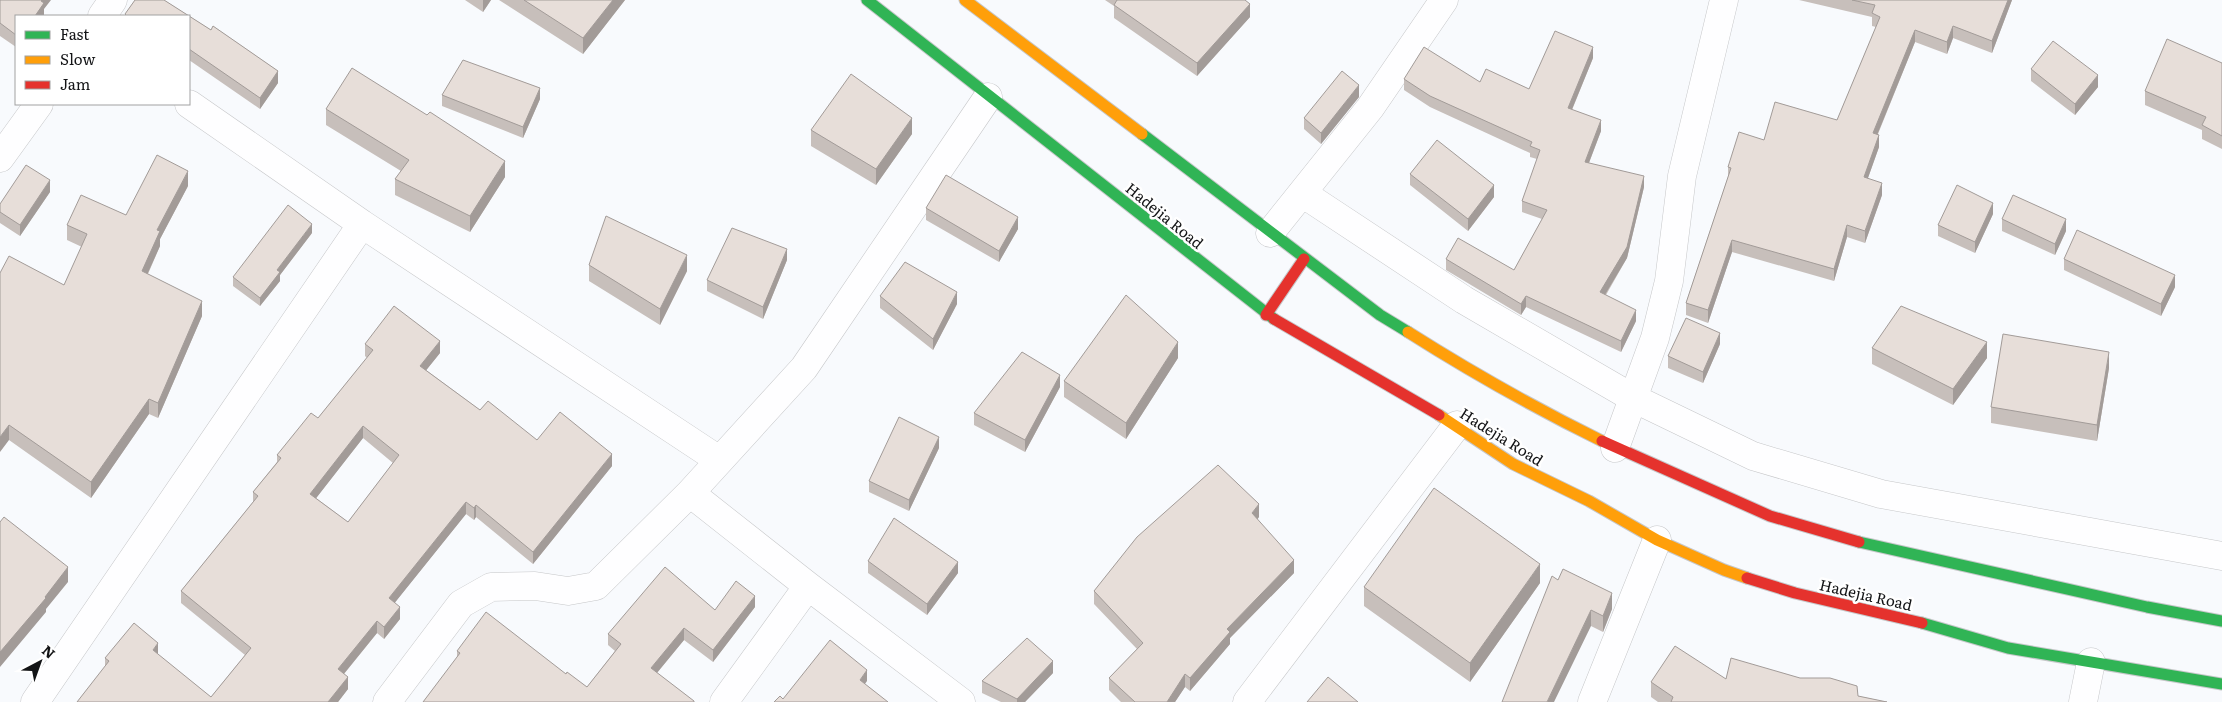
<svg xmlns="http://www.w3.org/2000/svg" width="2222" height="702" font-family="Literata,serif">
	<style>
		.lines { fill: none; stroke-linecap: round; stroke-linejoin: round }
		.street-casing { stroke: #c6c7c9; stroke-width: 29 }
		.fast-casing { stroke: #c6c7c9; stroke-width: 13 }
		.slow-casing { stroke: #c6c7c9; stroke-width: 13 }
		.jam-casing { stroke: #c6c7c9; stroke-width: 13 }
		.street { stroke: #fefeff; stroke-width: 28 }
		.fast { stroke: #30b455; stroke-width: 11 }
		.slow { stroke: #ff9f0a; stroke-width: 11 }
		.jam { stroke: #e5322d; stroke-width: 11 }
		.wall { fill: #c7bfbb; fill-rule: evenodd }
		.shaded-wall { fill: #a29b98 }
		.building { fill: #e7ded9; stroke: #a29b98; fill-rule: evenodd }
		.labels { text-anchor: middle; dominant-baseline: central; stroke-width: 5; stroke-linejoin: round; paint-order: stroke }
		.street-label { font-size: 15px; fill: #131416; stroke: #fff }
	</style>
	<rect width="100%" height="100%" fill="#f8fafd"/>
	<g class="lines">
		<defs>
			<path id="street" d="M102,16L113,0
				M189,104L362,224L719,460
				M0,158L39,104
				M1302,193L1464,300L1633,398L1753,456L1881,494L2222,556
				M1270,233L1370,108L1444,0
				M1615,448L1655,338L1669,281L1682,176L1724,0
				M690,493L808,586L961,702
				M35,702L362,224
				M387,702L461,604L491,587L535,586L568,591L596,586L690,493L804,368L988,97
				M724,702L808,586
				M1247,702L1457,425
				M1592,702L1657,540
				M2083,702L2091,662"/>
			<path id="fast" d="M867,0L1274,319
				M1142,134L1380,315L1408,332
				M1859,542L2147,607L2222,621
				M1922,623L2008,648L2222,684"/>
			<path id="slow" d="M965,0L1142,134
				M1408,332C1471,372 1535,408 1602,441
				M1439,415L1513,464L1589,501L1657,540L1724,570L1747,578"/>
			<path id="jam" d="M1266,315L1304,259
				M1274,319L1439,415
				M1602,441L1770,516L1859,542
				M1747,578L1795,593L1922,623"/>
		</defs>
		<use href="#street" class="street-casing"/>
		<use href="#fast" class="fast-casing"/>
		<use href="#slow" class="slow-casing"/>
		<use href="#jam" class="jam-casing"/>
		<use href="#street" class="street"/>
		<use href="#fast" class="fast"/>
		<use href="#slow" class="slow"/>
		<use href="#jam" class="jam"/>
	</g>
	<path class="wall" d="M0,0L44,9V16H16V47L0,36Z
		M135,0H164L211,30L213,26L278,71V83L260,109L189,60V16H125V14Z
		M465,0H491L483,12Z
		M499,0H625L583,54Z
		M1105,0H1245L1250,17L1197,76L1114,18V6Z
		M1799,0H2012L1992,53L1953,38L1947,54L1915,42L1878,134L1879,147L1868,178L1882,195L1865,243L1847,237L1834,281L1732,252L1708,323L1686,315V303L1728,177V167L1764,140L1837,120L1876,27L1872,26V17Z
		M1593,58L1572,110L1601,131L1589,163L1644,187L1627,258L1606,295L1636,321L1621,352L1526,307L1521,315L1446,270V259L1514,270L1542,219L1522,212V201L1537,159L1530,157V153L1430,107L1404,90V79L1480,82L1529,89Z
		M2222,63V149L2202,139V130L2145,105V91Z
		M2031,69L2098,87L2075,115L2031,81Z
		M442,95L540,99L523,138L442,106Z
		M1359,97L1321,144L1304,129V118Z
		M326,109L505,177L470,232L395,195V179L401,171L326,125Z
		M811,130L912,134L876,185L811,146Z
		M1410,174L1494,197L1468,231L1410,185Z
		M188,186L160,239V246L148,274L202,316L158,418L149,414L91,498L9,440L0,273L64,285L82,247L67,240V225L126,215Z
		M50,192L20,236L0,223V204Z
		M926,208L1018,229L999,262L926,220Z
		M1993,214L1975,253L1938,236V225Z
		M2002,219L2066,231L2055,255L2002,231Z
		M312,233L280,275V281L260,306L233,286V277Z
		M2064,259L2175,287L2161,316L2064,270Z
		M787,260L763,319L707,291V280Z
		M589,265L687,271L660,325L589,281Z
		M880,296L957,304L933,350L880,308Z
		M365,344L440,353L426,370L480,410L537,440L612,466L533,564L476,517L474,520L466,514L395,602L400,619L384,639L377,633L344,674L348,689L338,702H77L105,667V658L158,655L211,697L245,655L181,603V591L253,502V492L277,462V455L318,418L367,358L365,356ZM363,438L393,463L348,522L316,498Z
		M1720,344L1703,383L1668,368V356Z
		M1872,348L1987,358L1953,405L1872,364Z
		M1178,358L1126,439L1064,397V381Z
		M2109,368L2097,441L1991,423V407Z
		M1060,387L1025,452L974,425V413Z
		M939,448L909,511L869,492V481Z
		M1259,517L1257,520L1294,573L1230,638V644L1190,691L1185,687L1175,702H1121L1109,690V678L1137,649L1094,604V591Z
		M868,561L958,573L927,615L868,573Z
		M1558,580L1612,609L1603,632L1591,626Z
		M1540,583L1470,682L1364,606V587Z
		M755,607L713,662L684,640L657,673L694,702H423L457,658V651L566,674L587,687L615,651L608,645V634L715,610Z
		M1053,673L1025,702H1001L982,693V681Z
		M1726,679L1858,696L1887,702H1658L1651,697V682Z"/>
	<path class="shaded-wall" d="M42,0H51L44,9V16H35Z
		M483,0H491L483,12Z
		M613,0H625L583,54V38Z
		M2008,0H2012L1992,53V41Z
		M1250,4V17L1197,76V63Z
		M1953,26V38L1947,54V42Z
		M1915,30V42L1873,145V133Z
		M1593,47V58L1568,119V108Z
		M278,71V83L260,109V98Z
		M2098,75V87L2075,115V104Z
		M1359,85V97L1321,144V133Z
		M540,88V99L523,138V127Z
		M912,118V134L876,185V169Z
		M1601,120V131L1585,173V162Z
		M1879,135V147L1864,189V177Z
		M505,161V177L470,232V216Z
		M188,171V186L160,239V246L142,286V271L157,230Z
		M1644,176V187L1627,258L1600,303V292Z
		M50,180V192L20,236V225Z
		M1882,183V195L1865,243V231Z
		M1494,185V197L1468,231V219Z
		M1993,203V214L1975,253V242Z
		M1018,217V229L999,262V251Z
		M2066,219V231L2055,255V244Z
		M312,224V233L280,275V281L260,306V298L277,270Z
		M1847,225V237L1834,281V269Z
		M1732,240V252L1708,323V310Z
		M787,249V260L763,319V307Z
		M687,255V271L660,325V309Z
		M2175,275V287L2161,316V304Z
		M957,292V304L933,350V339Z
		M1526,296V307L1521,315V304Z
		M202,301V316L158,418V403Z
		M1636,310V321L1621,352V341Z
		M1720,333V344L1703,383V372Z
		M440,341V353L420,378V366Z
		M1178,342V358L1126,439V423Z
		M1987,342V358L1953,405V389Z
		M2109,352V368L2097,441V425Z
		M1060,375V387L1025,452V440Z
		M149,399V414L91,498V482Z
		M9,425V440L0,452V437Z
		M363,426V438L310,506V494Z
		M939,437V448L909,511V500Z
		M612,454V466L533,564V552Z
		M466,502V514L389,610V598Z
		M1259,504V517L1252,526V513Z
		M476,505V517L474,520V508Z
		M1294,560V573L1230,638V644L1190,691V678L1227,629Z
		M958,562V573L927,615V604Z
		M1540,564V583L1470,682V663Z
		M68,567V582L46,609V612L0,667V652Z
		M1612,593V609L1603,632V616Z
		M755,596V607L713,662V650Z
		M400,607V619L384,639V627Z
		M1591,610V626L1554,702H1547Z
		M377,621V633L338,681V669Z
		M684,628V640L651,680V668Z
		M158,643V655L153,650Z
		M1053,661V673L1025,702H1017V699Z
		M867,670V681L860,691V680Z
		M1185,674V687L1175,702H1167Z
		M348,677V689L338,702H328Z"/>
	<path class="building" d="M0,0H42L41,1L44,3L35,16H16V35L0,23Z
		M135,0H164L211,30L213,26L278,71L260,98L189,49V16H127L125,14Z
		M524,0H613L583,38Z
		M1117,0H1245L1250,4L1197,63L1114,5Z
		M1852,0H2008L1992,41L1953,26L1947,42L1915,30L1873,133L1879,135L1864,177L1882,183L1865,231L1847,225L1834,269L1732,240L1708,310L1686,303L1731,168L1728,167L1739,132L1764,140L1775,102L1837,120L1880,17L1872,13L1875,5Z
		M1555,31L1593,47L1568,108L1601,120L1585,162L1644,176L1627,247L1600,292L1636,310L1621,341L1526,296L1521,304L1446,259L1458,238L1514,270L1547,210L1522,201L1540,150L1530,146L1532,142L1430,96L1404,79L1424,47L1480,82L1486,69L1529,89Z
		M2167,39L2222,63V136L2202,125L2206,117L2145,91Z
		M2053,41L2098,75L2075,104L2031,69Z
		M463,60L540,88L523,127L442,95Z
		M352,68L427,115L430,112L505,161L470,216L395,179L409,160L326,109Z
		M1342,71L1359,85L1321,133L1304,118Z
		M851,74L912,118L876,169L811,130Z
		M1437,140L1494,185L1468,219L1410,174Z
		M157,155L188,171L157,230L160,231L142,271L202,301L158,403L149,399L91,482L9,425L0,437V273L9,256L64,285L87,234L67,225L81,195L126,215Z
		M26,165L50,180L20,225L0,212V204Z
		M946,175L1018,217L999,251L926,208Z
		M1957,185L1993,203L1975,242L1938,225Z
		M2013,195L2066,219L2055,244L2002,219Z
		M288,205L312,224L277,270L280,272L260,298L233,277Z
		M606,216L687,255L660,309L589,265Z
		M732,228L787,249L763,307L707,280Z
		M2077,230L2175,275L2161,304L2064,259Z
		M905,262L957,292L933,339L880,296Z
		M1126,295L1178,342L1126,423L1064,381Z
		M394,306L440,341L420,366L480,410L488,401L537,440L560,412L612,454L533,552L476,505L474,508L466,502L389,598L400,607L384,627L377,621L338,669L348,677L328,702H77L109,661L105,658L134,623L158,643L153,650L211,697L251,648L181,591L258,496L253,492L281,458L277,455L311,413L318,418L373,350L365,344ZM363,426L399,455L348,522L310,494Z
		M1901,306L1987,342L1953,389L1872,348Z
		M1686,318L1720,333L1703,372L1668,356Z
		M2003,334L2109,352L2097,425L1991,407Z
		M1022,352L1060,375L1025,440L974,413Z
		M899,417L939,437L909,500L869,481Z
		M1218,465L1259,504L1252,513L1294,560L1227,629L1230,632L1190,678L1185,674L1167,702H1135L1109,678L1143,643L1094,591L1137,537Z
		M1434,488L1540,564L1470,663L1364,587Z
		M4,517L68,567L45,597L46,598L0,652V522Z
		M894,518L958,562L927,604L868,561Z
		M665,567L715,610L736,581L755,596L713,650L684,628L651,668L694,701V702H423L460,653L457,651L486,612L566,674L567,672L587,687L621,644L608,634Z
		M1563,569L1612,593L1603,616L1591,610L1547,702H1502L1552,576L1558,580Z
		M1027,638L1053,661L1017,699L982,681Z
		M830,640L867,670L860,680L888,702H774L780,696L783,699Z
		M1675,646L1726,679L1731,658L1800,678H1830L1857,686L1858,696L1887,702H1671L1673,697L1651,682Z
		M1328,677L1358,702H1307Z"/>
	<g class="labels">
		<g class="street-label">
			<text transform="translate(1165 215) rotate(39)">Hadejia Road</text>
			<text transform="translate(1502 436) rotate(32)">Hadejia Road</text>
			<text transform="translate(1866 594) rotate(13)">Hadejia Road</text>
		</g>
	</g>
	<rect x="15" y="15" width="175" height="90" fill="#ffffff" stroke="#a1a1a2"/>
	<rect x="25" y="31" width="25" height="8" fill="#30b455" stroke="#a1a1a2"/>
	<text x="60" y="40" font-size="15" fill="#131416">Fast</text>
	<rect x="25" y="56" width="25" height="8" fill="#ff9f0a" stroke="#a1a1a2"/>
	<text x="60" y="65" font-size="15" fill="#131416">Slow</text>
	<rect x="25" y="81" width="25" height="8" fill="#e5322d" stroke="#a1a1a2"/>
	<text x="60" y="90" font-size="15" fill="#131416">Jam</text>
	<g transform="translate(40 662) rotate(41)" stroke="#ffffff" stroke-width="4" paint-order="stroke">
	<path d="M0-4L9 19L0 12L-9 19Z" fill="#131416"/>
	<text y="-8" font-size="14" font-weight="bold" text-anchor="middle" fill="#131416">N</text>
	</g>
</svg>
